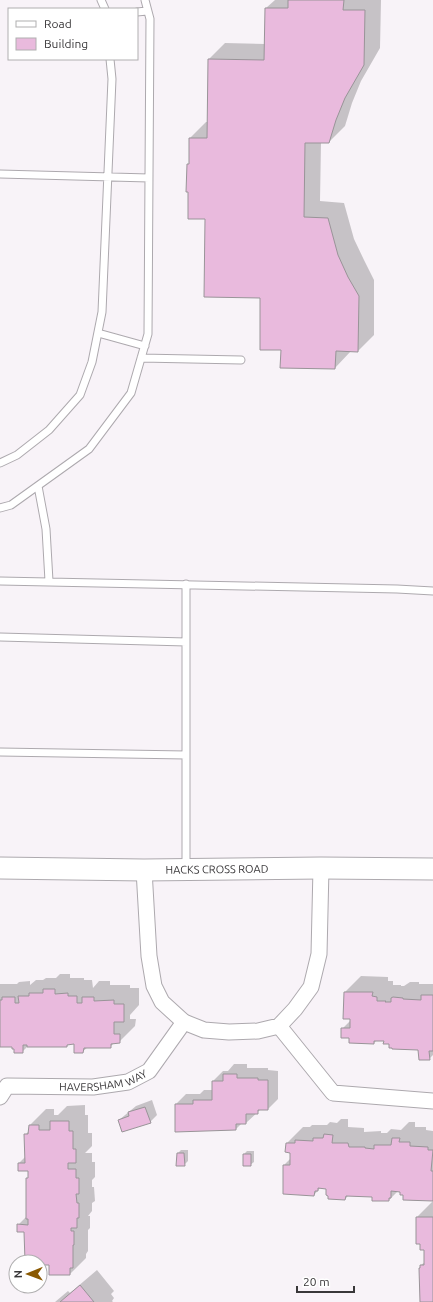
<svg xmlns="http://www.w3.org/2000/svg" width="433" height="1302" font-family="Ubuntu,sans-serif">
	<style>
		.shadow { fill: #0003 }
		.building { fill: #e9badd; stroke: #999498 }
		.lines { fill: none; stroke-linecap: round; stroke-linejoin: round }
		.service-casing { stroke: #ada9ae; stroke-width: 9 }
		.minor-casing { stroke: #ada9ae; stroke-width: 17 }
		.secondary-casing { stroke: #ada9ae; stroke-width: 23 }
		.service { stroke: #fff; stroke-width: 7 }
		.minor { stroke: #fff; stroke-width: 15 }
		.secondary { stroke: #fff; stroke-width: 21 }
		.labels { text-anchor: middle; dominant-baseline: central; stroke-width: 3; stroke-linejoin: round; paint-order: stroke }
		.street-label { font-size: 11px; fill: #393739; stroke: #fff }
	</style>
	<rect width="100%" height="100%" fill="#f8f3f8"/>
	<path class="shadow" d="M275,0H381L380,48L361,81L352,103L345,126L329,142H321L320,201L344,203L354,239L364,260L374,280V335L358,351H351L335,368L282,349L261,297L206,218L188,165L190,163V138L206,122H208L209,59L225,43L266,44V8Z
		M60,974H70V978H84V980H92L93,988L99,981H110V985H130V988H139V1005L130,1015V1019H136L135,1026L119,1042H115L110,1047H88L82,1052L74,1043H69L67,1046H28L22,1052L13,1046H0V984H17L19,982L30,981V985L36,980H43L46,978H56Z
		M361,976L388,977V981H393V985H401V986H404L410,982H419V984H433V1055L429,1059L419,1049L390,1043L385,1040H377L374,1043H350V1037L342,1029L351,1020L345,992Z
		M234,1064H247V1068H268V1070L278,1071V1099L268,1109H261L246,1123H242L236,1129L176,1104L186,1094H200L204,1090H213V1081L223,1071H228Z
		M152,1100L157,1115L150,1122L119,1120L136,1106Z
		M85,1105V1115H88V1133H92V1146L85,1153H92V1162H95V1177L92,1180V1187H94L95,1201L92,1203V1211L88,1216H90V1228L88,1230V1251L86,1254V1258L70,1274L50,1264H42L40,1266V1262H30L25,1231L18,1225L27,1216V1179L29,1177V1170L19,1163L25,1157V1135L30,1130V1125L46,1109H54V1115H58L67,1106Z
		M341,1119H348V1127L364,1128V1132L381,1131V1133H387L391,1129L401,1130L409,1122H415V1127H426V1130L433,1131V1200L404,1194L401,1191L399,1190L389,1200L373,1196L349,1195L345,1199L327,1188L321,1187L314,1195L284,1165L291,1158V1152L286,1151L287,1143L303,1127H310L312,1125H327L330,1122L337,1123Z
		M181,1150H188V1161L184,1165L178,1153Z
		M247,1151H254V1162L250,1165L244,1154Z
		M433,1201V1302H420L421,1265L425,1262V1249L417,1217Z
		M97,1270L114,1291L111,1294L114,1298L112,1301L113,1302H55L68,1291L70,1293Z"/>
	<path class="building" d="M288,0H344L343,10H365L364,65L345,98L336,120L329,143H305L304,217L328,218L338,255L348,277L359,296L358,352L336,351L335,369L280,368L281,350H260V298L204,297L205,219H188V192H186L187,164H189V138H207L208,59L264,60L265,8H288Z
		M43,989H55V994L68,993V996H77V1003H82V997H94V1001L114,1000V1004H124V1022H114V1034H120V1043L111,1044V1048H84L83,1053H74V1044L67,1045V1047H27V1045H23V1053H14V1049H12V1047H0V1000H2V997H15V1003H19L18,996H29V993H43Z
		M344,992H373L372,996L377,997V1001H386L385,1002H391V998L393,997L403,998V999L421,1000V995H433V1051H429L430,1060H419L418,1050L392,1049V1048H389V1044H383L384,1041H374V1044L349,1043V1038H341V1028H350V1019H343Z
		M223,1074H237V1078H258V1080H268V1110H258V1114H246V1124H236V1130L175,1132V1104H193V1100H212V1081H223Z
		M145,1107L151,1123L122,1132L118,1120L129,1116L128,1112Z
		M50,1121H69V1131H73V1149H76V1163H68V1169H76V1178H79V1194H76L77,1203H79V1218H77V1228H71V1231H74V1245H73V1268H70V1275H49V1265H40V1262L25,1261L24,1232H17V1224L28,1225V1219H26V1178H28V1171H18V1163H25L24,1134H28L29,1125H39V1130H50Z
		M324,1134L333,1135L332,1143H348L349,1147H365V1148L374,1149V1145H391L392,1138H400L399,1142H410V1146L428,1147V1150H433L431,1171H433V1201L403,1200V1195H400V1192L391,1191V1198H389V1201H372V1197L346,1196L345,1200L328,1199V1196L326,1195V1189L318,1188V1191H315L314,1196L283,1194V1165H290V1153L285,1152L286,1143H295V1140L313,1141V1138H323Z
		M177,1153H184L185,1166H176Z
		M243,1154H251V1166H243Z
		M416,1217H433V1302H420L419,1268H420V1265H424V1250H420V1244H416Z
		M80,1285L94,1302H60Z"/>
	<g class="lines">
		<defs>
			<path id="service" d="M101,0L105,9
				M137,12L147,11
				M0,174L149,178
				M98,333L145,346
				M141,358L241,360
				M0,463L17,455L49,430L80,395L92,362L102,312L112,79L110,59
				M38,486L46,529L49,581
				M0,508L11,505L89,449L131,393L148,334L150,19L145,0
				M0,581L397,589L433,591
				M0,637L186,642
				M0,752L186,755
				M186,867V584"/>
			<g id="minor">
				<path d="M144,870L149,956L154,986L162,1002L184,1022L204,1030L229,1032L258,1031L279,1026L295,1009L311,987L319,954L321,868"/>
				<path d="M279,1026L333,1093L433,1101"/>
				<path id="s1" d="M0,1097L7,1086L93,1087L128,1082L149,1071L184,1022"/>
			</g>
			<g id="secondary">
				<path id="s2" d="M0,868L144,870L321,868L433,869"/>
			</g>
		</defs>
		<use href="#service" class="service-casing"/>
		<use href="#minor" class="minor-casing"/>
		<use href="#secondary" class="secondary-casing"/>
		<use href="#service" class="service"/>
		<use href="#minor" class="minor"/>
		<use href="#secondary" class="secondary"/>
	</g>
	<g class="labels">
		<g class="street-label">
			<text stroke="none"><textPath href="#s2" startOffset="217">HACKS CROSS ROAD</textPath></text>
			<text stroke="none"><textPath href="#s1" startOffset="110">HAVERSHAM WAY</textPath></text>
		</g>
	</g>
	<rect x="8" y="8" width="130" height="52" fill="#ffffff" stroke="#b0afb0"/>
	<rect x="16" y="21" width="20" height="6" fill="#ffffff" stroke="#b0afb0"/>
	<text x="44" y="28" font-size="12" fill="#393739">Road</text>
	<rect x="16" y="38" width="20" height="12" fill="#e9badd" stroke="#b0afb0"/>
	<text x="44" y="48" font-size="12" fill="#393739">Building</text>
	<g transform="translate(28 1274) rotate(269)"><circle r="19" fill="#ffffff" stroke="#b0afb0"/>
	<path d="M0-3L7 15L0 10L-7 15Z" fill="#8a5901"/>
	<text y="-6" font-size="11" font-weight="bold" text-anchor="middle" fill="#393739">N</text>
	</g>
	<path d="M297 1286v6h57v-6" fill="none" stroke="#393739" stroke-width="2"/>
	<text x="303" y="1286" font-size="12" fill="#393739" stroke="#ffffff" stroke-width="3" paint-order="stroke">20 m</text>
</svg>
